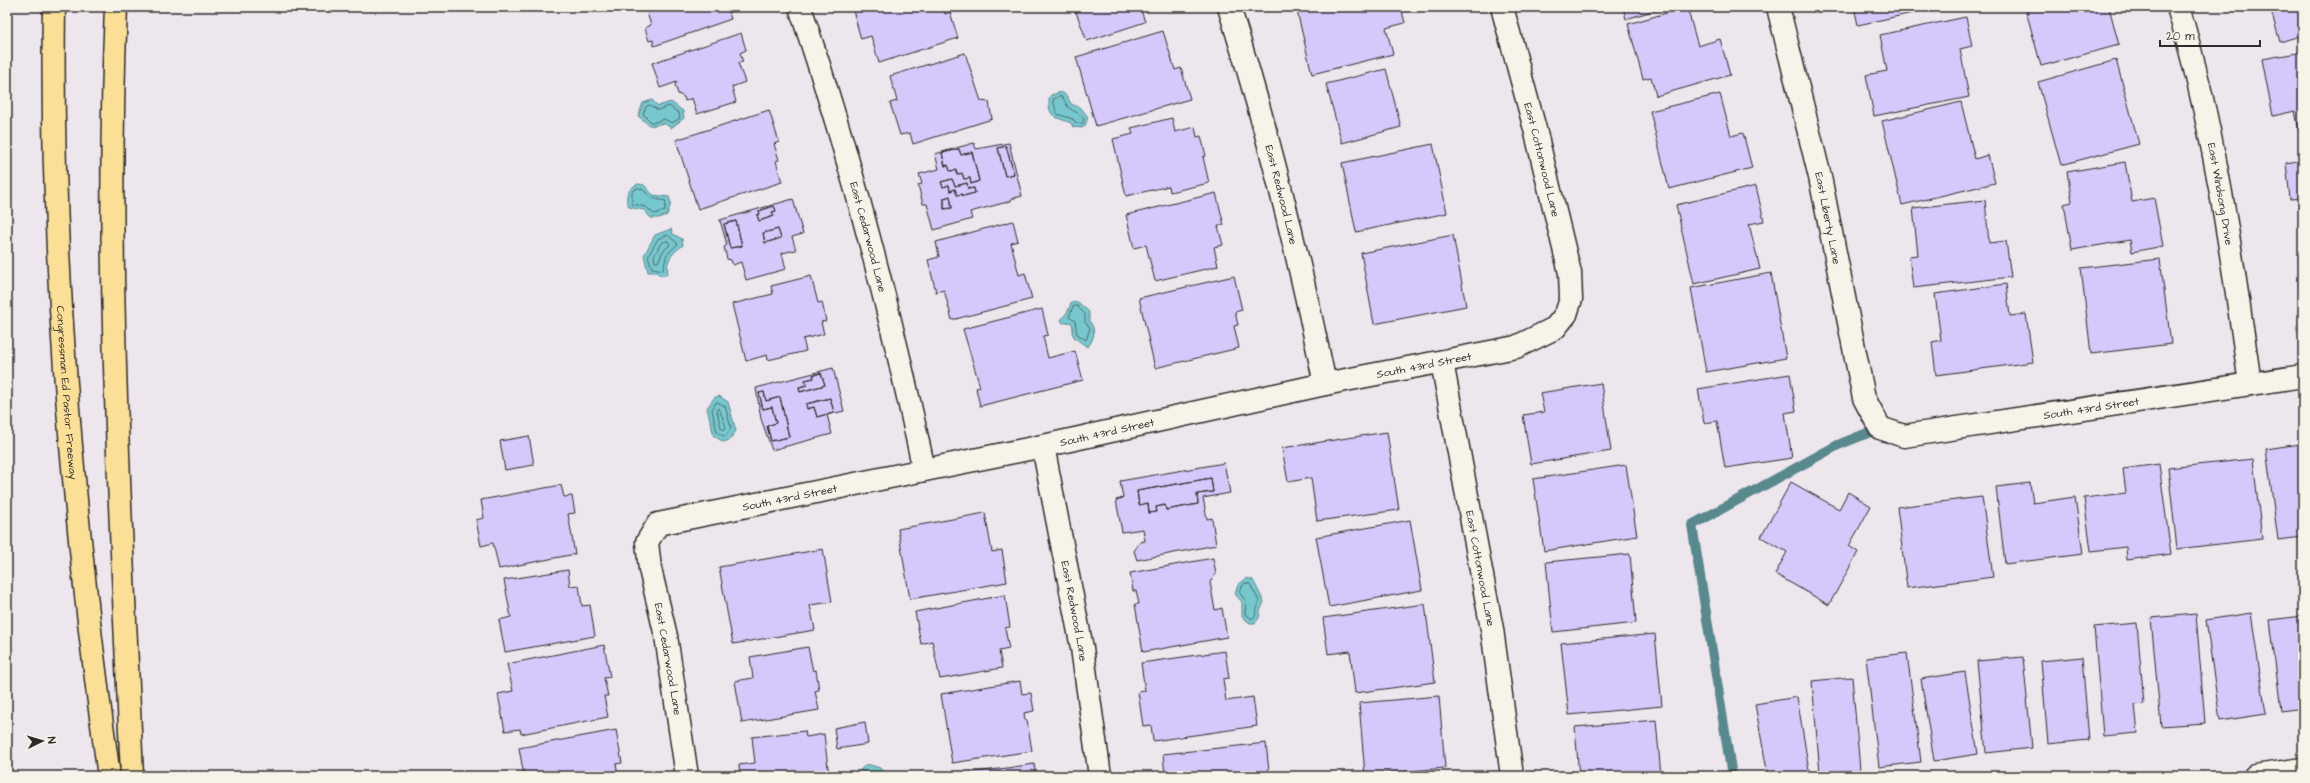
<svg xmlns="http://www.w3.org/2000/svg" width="2310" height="783" font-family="'Architects Daughter',sans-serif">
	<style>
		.water { fill: #77c8ce; stroke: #59898d }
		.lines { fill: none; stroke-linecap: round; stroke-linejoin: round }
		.shore { stroke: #496a6c; stroke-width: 1 }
		.stream { stroke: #59898d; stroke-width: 10 }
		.building { fill: #d6c8fa; stroke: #2b2b2b; fill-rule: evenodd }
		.minor-casing { stroke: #2b2b2b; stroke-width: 25 }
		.tertiary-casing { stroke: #2b2b2b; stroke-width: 25 }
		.motorway-casing { stroke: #2b2b2b; stroke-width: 25 }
		.minor { stroke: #f7f3e8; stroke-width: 22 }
		.tertiary { stroke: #f7f3e8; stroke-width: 22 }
		.motorway { stroke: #fbdf96; stroke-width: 22 }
		.labels { text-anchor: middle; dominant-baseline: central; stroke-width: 3; stroke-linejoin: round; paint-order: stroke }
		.street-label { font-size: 11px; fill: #2b2b2b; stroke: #f7f3e8 }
	</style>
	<rect width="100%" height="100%" fill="#ede6ed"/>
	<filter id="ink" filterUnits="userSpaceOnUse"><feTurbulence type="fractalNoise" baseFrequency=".025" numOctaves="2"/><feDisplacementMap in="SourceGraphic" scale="8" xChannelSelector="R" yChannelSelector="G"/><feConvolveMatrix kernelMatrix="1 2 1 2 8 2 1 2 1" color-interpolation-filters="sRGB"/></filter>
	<g filter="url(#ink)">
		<path class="water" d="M1061,92L1067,96L1071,104L1081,108L1088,117L1085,126L1082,128L1073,127L1071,123C1057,117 1048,119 1049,99L1051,95Z
			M652,100L658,106L671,102L683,111L684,118L671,128L664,123C647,127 652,127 638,116L643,103Z
			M638,184L644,185L653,195L669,197L671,203L667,215L659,218H651L644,210L629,207C624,197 627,189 638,184Z
			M671,229L673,234L682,239L683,245C673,253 665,260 668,274L662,276L656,272H648L644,255L655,235Z
			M1078,302L1089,312V321C1096,328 1095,340 1087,347L1075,338L1072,333L1073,327L1071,322L1063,323L1061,320L1068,311L1071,303Z
			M719,396L728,402L736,431L729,440L724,442L714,436L707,408L714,398Z
			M1247,578L1253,580L1264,602L1260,611L1259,618L1255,623H1250L1242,617V602L1235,594L1238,585Z
			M867,764L880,768L884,773L883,776H859L860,770Z"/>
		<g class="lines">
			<path class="shore" d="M1060,96C1065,98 1065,103 1068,107C1074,113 1080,111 1084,120L1082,124L1076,123L1073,119L1057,114L1053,100Z
				M650,105L658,110L669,106L679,113L680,118L672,123L664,119L652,123L643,114L646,107Z
				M638,188L642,189L652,198L666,201L665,211L654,214L646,207L632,204V192Z
				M668,235L678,244L667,254L663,270L652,268L648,256L658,239Z
				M668,241L670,245L663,251L658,262H655L654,256L661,243Z
				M1077,306L1085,314V322L1090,328L1086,340L1077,334L1075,321L1069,317L1073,307Z
				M717,402L725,406L731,428L725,437L717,432L712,410Z
				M719,408L726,427L724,430L721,428L717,411Z
				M1245,583L1250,584L1259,601L1255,616L1252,619L1245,614L1246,601L1239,592Z"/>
			<path class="stream" d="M1732,776L1692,525L1838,445L1880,428"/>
		</g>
		<path class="building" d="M645,7H727L731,19L654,46L653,40L649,41L645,28L651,25Z
			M852,7H942L945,14L950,12L958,38L879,63L871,36L861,39Z
			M1074,7H1140L1145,22L1087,41Z
			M1296,7H1401L1405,23L1386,28L1393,54L1312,74Z
			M1623,7H1666L1626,19Z
			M1687,7L1698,46L1720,39L1730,75L1656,96L1651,77L1643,79L1628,24Z
			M1854,7H1935V8L1858,25Z
			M2025,7H2095L2096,9L2109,7L2119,45L2041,66Z
			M2270,7H2303V35L2280,42Z
			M1966,17L1972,46L1960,49L1969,97L1874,116L1866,75L1887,71L1880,35Z
			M1163,31L1175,70L1181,68L1190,99L1096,126L1076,57Z
			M741,33L746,50L740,53L743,62L738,63L745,82L732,87L736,102L697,114L692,98L685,101L684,97L678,94L675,85L677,82L660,88L652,63Z
			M2303,52V140L2301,141L2295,111L2273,116L2262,59Z
			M965,53L981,101L989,102L992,119L913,144L910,133L900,135L890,103L897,101L890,76Z
			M2116,60L2139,144L2061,165L2038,82Z
			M1386,69L1401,127L1342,143L1326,84Z
			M1720,94L1731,136L1743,133L1752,168L1669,189L1650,111Z
			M1961,102L1975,159L1988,155L1995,183L1902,205L1882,121Z
			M769,110L779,142L774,144L779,160L776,161L782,182L698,209L676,140Z
			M1172,118L1175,132L1195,127L1197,137L1201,136L1206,156L1203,157L1209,183L1170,192L1169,186L1126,196L1113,139L1133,134L1131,128Z
			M974,143L976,149L1009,143L1022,196L1011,199V201L970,212L972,219L934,230L927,204H923L918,185L922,184L919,174L939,169L935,154ZM1006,146L1014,174L1005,176L998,148ZM959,149L961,155L972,152L979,181L971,184L970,178L964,179L962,173L957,175L956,170L950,171L948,165L945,166L942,153ZM952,179L955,186L967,183L968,189L974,188L975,193L963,196L962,194L957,195L955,189L950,191L949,185L943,187L941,182ZM950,196L952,208L944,209V198Z
			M1433,144L1447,213L1356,232L1342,163Z
			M1006,146L1014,174L1005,176L998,148Z
			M959,149L961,155L972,152L979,181L971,184L970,178L964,179L962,173L957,175L956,170L950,171L948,165L945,166L942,153Z
			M2303,160V198L2290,199L2286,163Z
			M2125,162L2132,202L2154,198L2163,246L2132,252L2130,240L2072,250L2064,204L2072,202L2067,172Z
			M952,179L955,186L967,183L968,189L974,188L975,193L963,196L962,194L957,195L955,189L950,191L949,185L943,187L941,182Z
			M1756,186L1764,221L1749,224L1760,269L1694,284L1676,205Z
			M1216,193L1224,225L1218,226L1223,245L1214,247L1218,266L1155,281L1146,245L1134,248L1126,215Z
			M950,196L952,208L944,209V198Z
			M793,199L803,234L792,237L796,250L782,253L786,269L746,280L741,262L733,265L731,260L727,259L724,247L727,245L720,220ZM774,206L776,211L772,212L774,216L759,221L757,215L760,214L759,211ZM736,221L742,246L730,248L724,224ZM778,229L781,238L765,243L763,233Z
			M1985,200L1989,243L2006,241L2011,277L1913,288L1909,256L1918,255L1913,208Z
			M774,206L776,211L772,212L774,216L759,221L757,215L760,214L759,211Z
			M736,221L742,246L730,248L724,224Z
			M1013,221L1018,241L1011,243L1019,275L1025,273L1032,299L952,320L944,290L936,292L928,260L939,257L936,242Z
			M778,229L781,238L765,243L763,233Z
			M1453,235L1466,306L1374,324L1361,253Z
			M2160,259L2171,344L2091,354L2081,268Z
			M1771,273L1786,358L1706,372L1691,288Z
			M811,276L818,303L822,302L826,321L821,322L824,334L803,339L806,351L768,360L767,355L746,361L732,304L773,294L771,286Z
			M1234,276L1242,310L1235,312L1238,325L1234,326L1239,348L1155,368L1139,298Z
			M2006,284L2010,316L2026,314L2033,362L1936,375L1932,342L1941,340L1935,294Z
			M1042,309L1048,335L1043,336L1048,358L1075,351L1083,380L980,406L976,388L980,387L963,329Z
			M833,368L844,411L827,415L832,434L772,450L761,419L756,388ZM821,373L825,385L800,392L799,387L807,385L805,380L814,378L813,375ZM764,392L766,401L780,397L789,437L771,441L767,426L776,423L772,407L763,409L759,393ZM830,398L834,412L817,417L814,407L807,409L806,404Z
			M821,373L825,385L800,392L799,387L807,385L805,380L814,378L813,375Z
			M1790,374L1796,411L1785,413L1792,458L1725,468L1717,421L1704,423L1698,389Z
			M1601,383L1611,451L1531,464L1523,415L1544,412L1540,393Z
			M764,392L766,401L780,397L789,437L771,441L767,426L776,423L772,407L763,409L759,393Z
			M830,398L834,412L817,417L814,407L807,409L806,404Z
			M1387,432L1399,510L1317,521L1311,478L1288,482L1282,448Z
			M529,436L534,465L505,470L500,441Z
			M2300,444L2303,464V537L2278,540L2266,449Z
			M2253,459L2262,539L2177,549L2168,468Z
			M1224,463L1230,493L1203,498L1207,519L1212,518L1216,545L1137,560L1134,551L1140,542L1145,541L1143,529L1122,532L1116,500L1123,498L1120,481ZM1211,478L1213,492L1197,494L1198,504L1166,510L1165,505L1156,507L1157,512L1149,513L1148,503L1139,505L1137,491Z
			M2159,464L2171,554L2127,560L2126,547L2091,551L2084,498L2126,493L2123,469Z
			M1626,465L1637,536L1544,551L1533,479Z
			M1211,478L1213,492L1197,494L1198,504L1166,510L1165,505L1156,507L1157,512L1149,513L1148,503L1139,505L1137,491Z
			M1791,482L1839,509L1848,492L1871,506L1849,546L1858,552L1829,605L1775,574L1787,552L1761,537Z
			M2030,483L2033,503L2075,497L2083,554L2005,564L1996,487Z
			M561,485L564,497L572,496L575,513L568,514L575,554L499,569L493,543L481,546L476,520L484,518L481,500Z
			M1982,497L1993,577L1907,588L1897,507Z
			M985,513L992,552L1002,550L1007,582L910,599L898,529Z
			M1410,520L1422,590L1329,607L1316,537Z
			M823,549L832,602L810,605L815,630L733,644L719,567Z
			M1630,554L1636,623L1553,632L1546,562Z
			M1213,558L1216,574L1210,582L1215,610L1222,608L1227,637L1143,652L1135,604H1139L1136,591H1133L1130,573Z
			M568,570L570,586L579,585L582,606L590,605L595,636L505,652L499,620L511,617L504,580Z
			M1005,595L1010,627L1005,628L1009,649L999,651L1002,668L940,679L932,641L921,644L915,612Z
			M1425,604L1435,682L1355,693L1350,651L1328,654L1323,618Z
			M2251,613L2266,714L2220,721L2206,620Z
			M2196,614L2205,723L2161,726L2151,618Z
			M2303,616V708L2281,711L2270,620Z
			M2137,623L2144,704L2135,705L2138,733L2103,736L2094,627Z
			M1655,634L1662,706L1569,715L1561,643Z
			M604,645L610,677L604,678L608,696H604L608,717L521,734L520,729L505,731L498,694L513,691L507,664Z
			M808,647L813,671L816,670L819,690L815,691L819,710L742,723L735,681L753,678L750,657Z
			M1225,651L1229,678L1223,679L1226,701L1253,697L1257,726L1153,741L1151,725L1143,726L1138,692L1145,691L1141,663Z
			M1907,653L1921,762L1879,767L1866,658Z
			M2023,657L2032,748L1986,753L1977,661Z
			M2082,657L2089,740L2048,744L2041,661Z
			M1965,672L1978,754L1934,761L1921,679Z
			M1852,677L1860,770L1820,773L1812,681Z
			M1020,681L1022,694L1031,693L1034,711L1024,713L1025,720H1027L1032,751L952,763L941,694Z
			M1439,696L1445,768L1365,775L1359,703Z
			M1797,697L1810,776H1768L1755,704Z
			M1656,720L1661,776H1579L1575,727Z
			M865,722L868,744L837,749L834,728Z
			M616,730L622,763L616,764L618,776H524L519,748Z
			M805,731L806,737L824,734L829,776H740L739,765L755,763L752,737Z
			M1266,743L1269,771L1242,774V776H1165L1163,754Z
			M1034,764L1036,776H942L1007,768Z"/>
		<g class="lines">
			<defs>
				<g id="minor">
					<path id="s1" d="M800,7C851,159 891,313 924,470"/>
					<path id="s2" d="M1229,7C1268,131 1299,257 1325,384"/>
					<path id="s3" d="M1778,7L1820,177L1864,398L1880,428L1904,436L2303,376"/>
					<path id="s4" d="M2178,7C2215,130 2232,257 2250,384"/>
					<path id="s5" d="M1442,362L1492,629L1512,776"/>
					<path id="s6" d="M1043,446L1082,648L1100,776"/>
					<path id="s7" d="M687,776L666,636L650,569L647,542L658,524L1043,446L1325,384L1516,347L1555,328L1566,314"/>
					<path d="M2255,776L2303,769"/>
				</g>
				<g id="tertiary">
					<path id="s8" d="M1502,7L1535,129L1570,273L1571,299L1566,314"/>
				</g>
				<g id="motorway">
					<path id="s9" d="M54,7C50,264 73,522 109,776"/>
					<path d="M116,7C105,263 121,520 132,776"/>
				</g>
			</defs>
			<use href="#minor" class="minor-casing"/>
			<use href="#tertiary" class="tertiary-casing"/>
			<use href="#motorway" class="motorway-casing"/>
			<use href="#minor" class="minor"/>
			<use href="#tertiary" class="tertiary"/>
			<use href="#motorway" class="motorway"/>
		</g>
	</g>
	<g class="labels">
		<g class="street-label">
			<text stroke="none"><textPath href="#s8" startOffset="158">East Cottonwood Lane</textPath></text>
			<text stroke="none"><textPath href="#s4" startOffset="192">East Windsong Drive</textPath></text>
			<text stroke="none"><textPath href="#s2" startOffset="195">East Redwood Lane</textPath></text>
			<text stroke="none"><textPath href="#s3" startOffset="217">East Liberty Lane</textPath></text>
			<text stroke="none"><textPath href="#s1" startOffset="240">East Cedarwood Lane</textPath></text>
			<text stroke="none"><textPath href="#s7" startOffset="1041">South 43rd Street</textPath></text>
			<text stroke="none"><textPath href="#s9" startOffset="386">Congressman Ed Pastor Freeway</textPath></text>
			<text stroke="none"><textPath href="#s3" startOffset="649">South 43rd Street</textPath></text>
			<text stroke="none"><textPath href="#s7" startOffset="717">South 43rd Street</textPath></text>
			<text stroke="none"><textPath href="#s7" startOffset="393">South 43rd Street</textPath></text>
			<text stroke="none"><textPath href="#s5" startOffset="210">East Cottonwood Lane</textPath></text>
			<text stroke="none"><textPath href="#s6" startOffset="168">East Redwood Lane</textPath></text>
			<text transform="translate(668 659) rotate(80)">East Cedarwood Lane</text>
		</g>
	</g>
	<rect width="2310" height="783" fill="none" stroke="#f7f3e8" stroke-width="24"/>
	<rect x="12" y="12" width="2286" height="759" fill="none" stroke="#2b2b2b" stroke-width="1.5" filter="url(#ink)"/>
	<g transform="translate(42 741) rotate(85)" stroke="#f7f3e8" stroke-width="3" paint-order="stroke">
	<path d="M0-3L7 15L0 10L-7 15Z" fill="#2b2b2b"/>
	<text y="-6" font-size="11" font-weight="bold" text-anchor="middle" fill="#2b2b2b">N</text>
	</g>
	<path d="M2160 40v6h100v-6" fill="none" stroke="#2b2b2b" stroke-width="2"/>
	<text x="2166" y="40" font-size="12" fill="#2b2b2b" stroke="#f7f3e8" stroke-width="3" paint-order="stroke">20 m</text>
</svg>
